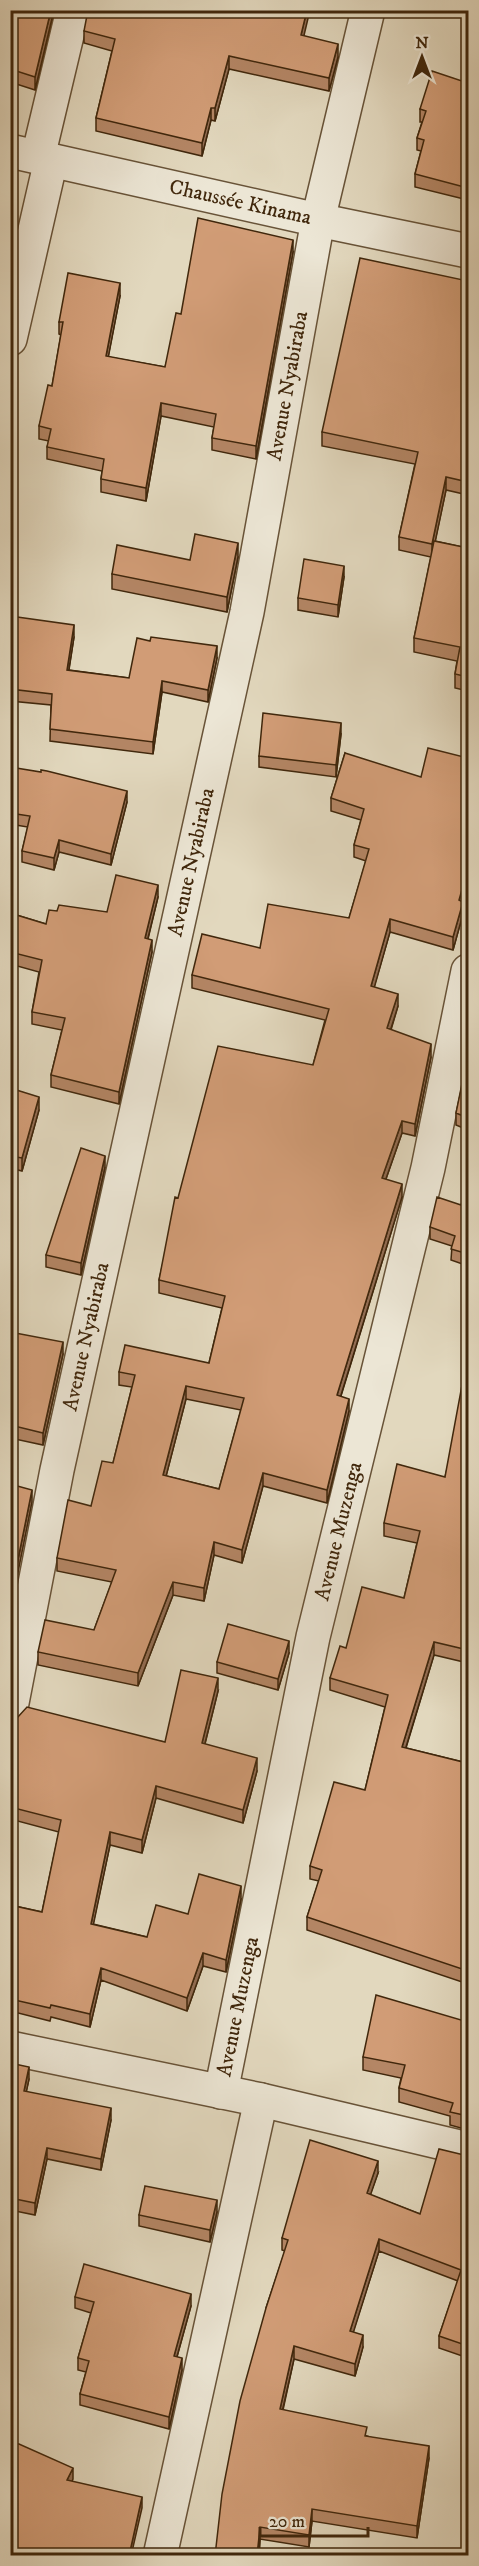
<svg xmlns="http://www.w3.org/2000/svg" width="479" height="2566" font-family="'IM FELL DW Pica',serif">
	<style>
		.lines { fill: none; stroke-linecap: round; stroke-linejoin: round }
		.minor-casing { stroke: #685338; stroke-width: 36 }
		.tertiary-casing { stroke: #685338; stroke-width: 36 }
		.minor { stroke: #ece6d5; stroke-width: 33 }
		.tertiary { stroke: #ece6d5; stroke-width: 33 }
		.wall { fill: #b48665; stroke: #40270c; stroke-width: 1.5; fill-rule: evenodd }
		.shaded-wall { fill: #926d53; stroke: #40270c; stroke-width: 1.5 }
		.building { fill: #d19c76; stroke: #40270c; stroke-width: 1.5; fill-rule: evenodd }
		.labels { text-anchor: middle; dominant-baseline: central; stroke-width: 4.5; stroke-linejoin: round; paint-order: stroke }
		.street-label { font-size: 21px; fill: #40270c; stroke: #ece6d5 }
	</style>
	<rect width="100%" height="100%" fill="#e2d8be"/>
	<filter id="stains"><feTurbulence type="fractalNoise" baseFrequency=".00333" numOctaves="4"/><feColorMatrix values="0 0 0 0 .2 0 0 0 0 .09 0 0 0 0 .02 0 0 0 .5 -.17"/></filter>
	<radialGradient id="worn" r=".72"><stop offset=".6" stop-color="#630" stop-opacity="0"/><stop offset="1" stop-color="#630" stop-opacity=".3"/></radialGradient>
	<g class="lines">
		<defs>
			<g id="minor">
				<path d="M38,157L73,10"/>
				<path d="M10,339L51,160"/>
				<path id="s1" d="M10,1713L57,1470L247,612L318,220L368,10"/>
				<path d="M10,2048L261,2100L468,2149"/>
				<path id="s2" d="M221,2092L313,1637L428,1168L468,971"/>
				<path d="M160,2556L261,2100"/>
			</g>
			<g id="tertiary">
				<path id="s3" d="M10,151L318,220L468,251"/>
			</g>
		</defs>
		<use href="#minor" class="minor-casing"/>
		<use href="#tertiary" class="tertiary-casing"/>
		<use href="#minor" class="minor"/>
		<use href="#tertiary" class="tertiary"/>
	</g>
	<path class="wall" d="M10,10H54L35,90L10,82Z
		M450,10H468V12Z
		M84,31L304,36L338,57L329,91L229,69L215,121L211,120L202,156L96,131V118L112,51L84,43Z
		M468,83V200L415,187V174L421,151L417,150V138L422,122H420V109Z
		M293,252L256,459L212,450V438L214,427L161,416L146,501L101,492V479L102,471L47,459V447L49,441L39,439V426L52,386L61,335L59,334V322L120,296L108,357L165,367L181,314Z
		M468,281V495L446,490L435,541L468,548V691L455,688V674L457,661L414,652V638L431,557L399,550V537L415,464L322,446V432Z
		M238,557L227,612L112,589V574L190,560Z
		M344,577L338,617L298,610V598Z
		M10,616L74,637L69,670L129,678L217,658L208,702L162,692L153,754L50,741L51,705L10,701Z
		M341,734L336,777L259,767V756Z
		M345,753L463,901V914L453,950L390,932L374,987L398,1006L391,1030L431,1057L415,1136L402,1133L386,1179L402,1197L341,1396L349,1411L327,1503L263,1486L242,1563L214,1555L204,1601L173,1595L138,1686L38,1665V1652L94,1630L112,1582L57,1571V1558L91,1506L113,1463L132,1387L119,1385V1372L209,1363L222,1308L159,1293V1280L178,1198L313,1065L325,1020L192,988V975L260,948L349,918L366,861L354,857V845L361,820L331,811V798ZM186,1399L241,1410L219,1489L166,1476Z
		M10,767L127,802L111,865L59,852L54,870L22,862V851L28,827L10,824Z
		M158,897L148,939L152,952L119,1104L51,1087V1075L62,1030L32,1024V1012L39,972L10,964V913L46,924L57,911L107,912Z
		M468,1059V1130L456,1125V1113Z
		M10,1088L39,1110L22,1171L10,1168Z
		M105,1167L81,1275L46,1267V1255Z
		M468,1194V1266L451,1260L452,1246L430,1239V1227L461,1205Z
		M10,1332L63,1354L43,1445L10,1438Z
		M468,1386V1663L434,1655L406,1748L463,1762L468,1742V1984L307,1930V1917L319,1881L310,1879V1866L365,1790L385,1707L330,1690V1678L346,1648L404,1598L417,1543L384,1536V1523L445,1477Z
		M289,1653L278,1690L217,1673V1662Z
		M218,1691L205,1744L257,1771L243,1823L156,1798L142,1853L110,1845L93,1924L147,1937L188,1914L241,1899L226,1972L203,1966L187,2011L101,1980L90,2027L51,2017L50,2021L10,2011V1905L42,1912L59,1832L10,1819V1718L165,1742Z
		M468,2022V2130L450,2125V2116L399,2102V2088L401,2078L363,2070V2057Z
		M10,2063L29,2079L26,2092L111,2120L101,2170L47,2159L35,2215L10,2210Z
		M464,2155H468V2358L439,2348V2336L458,2281L379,2251L353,2332L363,2347L355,2376L294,2359L283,2410L367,2436L429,2458L417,2538L312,2521L309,2547L260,2539L259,2556L266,2308L285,2251L282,2250V2238L378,2173L370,2195L420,2214Z
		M217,2212L210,2242L139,2226V2215Z
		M75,2297L191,2306L177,2357L182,2370L169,2429L80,2405V2394L86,2372L78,2370V2358L91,2313L75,2308Z"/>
	<path class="shaded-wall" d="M51,10H54L35,90V77Z
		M307,10H310L301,48V35Z
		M338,44V57L329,91V78Z
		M229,56V69L215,121V108Z
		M211,108V120L202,156V143Z
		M293,240V252L256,459V446Z
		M120,283V296L106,369V356Z
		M161,403V416L146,501V488Z
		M446,477V490L432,557V544Z
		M238,543V557L227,612V597Z
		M344,566V577L338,617V605Z
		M74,625V637L67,681V670Z
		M217,646V658L208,702V690Z
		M162,681V692L153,754V742Z
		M341,723V734L336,777V765Z
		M127,791V802L111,865V854Z
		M59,840V852L54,870V858Z
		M468,868V881L459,913V900Z
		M158,885V897L145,950V938Z
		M463,902V914L453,950V937Z
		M390,919V932L371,999V986Z
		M152,940V952L119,1104V1092Z
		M398,994V1006L387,1041V1028Z
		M431,1044V1057L415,1136V1124Z
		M39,1097V1110L22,1171V1158Z
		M402,1121V1133L382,1190V1178Z
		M105,1156V1167L81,1275V1263Z
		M402,1184V1197L337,1408V1395Z
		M63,1342V1354L43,1445V1433Z
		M186,1386V1399L163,1488V1475Z
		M349,1399V1411L327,1503V1490Z
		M263,1473V1486L242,1563V1550Z
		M32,1490V1502L10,1612V1599Z
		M214,1542V1555L204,1601V1588Z
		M173,1582V1595L138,1686V1673Z
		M289,1641V1653L278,1690V1679Z
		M434,1642V1655L402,1760V1747Z
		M218,1678V1691L202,1755V1743Z
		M257,1758V1771L243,1823V1810Z
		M156,1786V1798L142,1853V1840Z
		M110,1832V1845L91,1936V1924Z
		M241,1886V1899L226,1972V1960Z
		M203,1953V1966L187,2011V1998Z
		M101,1968V1980L90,2027V2014Z
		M29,2067V2079L24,2103V2091Z
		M111,2108V2120L101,2170V2159Z
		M47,2148V2159L35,2215V2203Z
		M378,2161V2173L367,2205V2193Z
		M217,2200V2212L210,2242V2230Z
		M379,2239V2251L350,2343V2331Z
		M191,2294V2306L174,2367V2356Z
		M363,2335V2347L355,2376V2364Z
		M294,2346V2359L280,2421V2409Z
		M182,2358V2370L169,2429V2417Z
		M429,2446V2458L417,2538V2526Z
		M73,2468V2479L67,2492V2480Z
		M142,2497V2508L131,2556H129Z
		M312,2509V2521L309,2547V2535Z
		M260,2527V2539L259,2556H257Z"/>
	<path class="building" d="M10,10H51L35,77L10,69Z
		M88,10H307L301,35L338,44L329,78L229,56L215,108H211L202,143L96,118L115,39L84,31Z
		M432,71L468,83V188L415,174L424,140L417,138L426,111L420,109Z
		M198,218L293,240L256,446L212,438L216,414L161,403L146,488L101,479L104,459L47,447L51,429L39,426L48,385L52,386L63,322H59L68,273L120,283L106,356L165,367L176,313L181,314Z
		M360,258L468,281V482L446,477L432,544L399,537L418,452L322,432Z
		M195,534L238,543L227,597L112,574L117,545L190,560Z
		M434,541L468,548V677L455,674L460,647L414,638Z
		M304,559L344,566L338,605L298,598Z
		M10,616L74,625L67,670L129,678L137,638L150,641L151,637L217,646L208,690L162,681L153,742L50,729L52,694L10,689Z
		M263,713L341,723L336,765L259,756Z
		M428,748L468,758V868L459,900L463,902L453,937L390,919L371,986L398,994L387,1028L431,1044L415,1124L402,1121L382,1178L402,1184L337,1395L349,1399L327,1490L263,1473L242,1550L214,1542L204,1588L173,1582L138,1673L38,1652L45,1620L94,1630L116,1570L57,1558L68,1500L91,1506L102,1461L113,1463L135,1375L119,1372L125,1345L209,1363L225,1296L159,1280L175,1197L178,1198L218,1046L313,1065L329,1009L192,975L202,934L260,948L268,904L349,918L369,849L354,845L364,809L331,798L345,753L421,777ZM186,1386L244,1398L219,1489L163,1475Z
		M10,767L41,772V770L47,771L127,791L111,854L59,840L54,858L22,851L30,816L10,813Z
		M116,875L158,885L145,938L152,940L119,1092L51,1075L65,1018L32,1012L42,960L10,952V913L46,924L49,910L57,911L59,905L107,912Z
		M467,1059H468V1118L456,1113Z
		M10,1088L39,1097L22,1158L10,1156Z
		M81,1148L105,1156L81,1263L46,1255Z
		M465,1193L468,1194V1254L451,1249L455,1236L430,1227L437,1197L461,1205Z
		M10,1332L63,1342L43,1433L10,1425Z
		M462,1385L468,1386V1650L434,1642L402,1747L463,1762L468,1742V1971L307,1917L322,1870L310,1866L334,1782L365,1790L388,1695L330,1678L340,1646L346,1648L362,1587L404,1598L420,1531L384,1523L397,1464L445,1477Z
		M10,1484L32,1490L10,1599Z
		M228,1624L289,1641L278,1679L217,1662Z
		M181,1670L218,1678L202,1743L257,1758L243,1810L156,1786L142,1840L110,1832L91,1924L147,1937L156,1905L188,1914L199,1874L241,1886L226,1960L203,1953L187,1998L101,1968L90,2014L51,2005L50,2008L10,1999V1905L42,1912L61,1820L10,1807V1718H17L27,1707L165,1742Z
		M376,1995L468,2022V2116L450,2112L453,2103L399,2088L405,2065L363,2057Z
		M10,2063L29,2067L24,2091L111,2108L101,2159L47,2148L35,2203L10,2198Z
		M310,2140L378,2161L367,2193L420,2214L439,2149L464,2155H468V2346L439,2336L461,2270L379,2239L350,2331L363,2335L355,2364L294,2346L280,2409L367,2427L365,2436L429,2446L417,2526L312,2509L309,2535L260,2527L257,2556H215L222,2494L240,2401L266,2308L288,2240L282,2238Z
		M145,2186L217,2200L210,2230L139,2215Z
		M84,2264L191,2294L174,2356L182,2358L169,2417L80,2394L89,2361L78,2358L94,2302L75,2297Z
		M10,2443L19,2444L73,2468L67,2480L142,2497L129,2556H10Z"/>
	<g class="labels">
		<g class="street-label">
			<text stroke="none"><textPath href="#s3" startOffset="236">Chaussée Kinama</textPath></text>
			<text stroke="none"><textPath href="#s1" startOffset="1356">Avenue Nyabiraba</textPath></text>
			<text stroke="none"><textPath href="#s1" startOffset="870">Avenue Nyabiraba</textPath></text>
			<text stroke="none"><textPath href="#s1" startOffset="384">Avenue Nyabiraba</textPath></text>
			<text stroke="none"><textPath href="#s2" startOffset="573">Avenue Muzenga</textPath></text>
			<text stroke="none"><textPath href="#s2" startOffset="87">Avenue Muzenga</textPath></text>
		</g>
	</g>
	<rect width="479" height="2566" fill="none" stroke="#e2d8be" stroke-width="36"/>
	<rect x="12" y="12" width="455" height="2542" fill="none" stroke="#40270c" stroke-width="3"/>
	<rect x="18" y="18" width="443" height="2530" fill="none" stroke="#40270c" stroke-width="1.5"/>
	<g transform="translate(422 57)" stroke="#ece6d5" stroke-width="4.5" paint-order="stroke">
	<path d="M0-4.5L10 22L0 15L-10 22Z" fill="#40270c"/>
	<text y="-9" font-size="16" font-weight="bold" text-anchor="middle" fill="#40270c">N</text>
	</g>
	<path d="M260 2527v9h108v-9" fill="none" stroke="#40270c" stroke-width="3"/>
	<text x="269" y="2527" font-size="18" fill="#40270c" stroke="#ece6d5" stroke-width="4.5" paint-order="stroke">20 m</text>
	<rect width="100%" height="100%" filter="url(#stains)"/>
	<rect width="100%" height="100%" fill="url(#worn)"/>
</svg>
